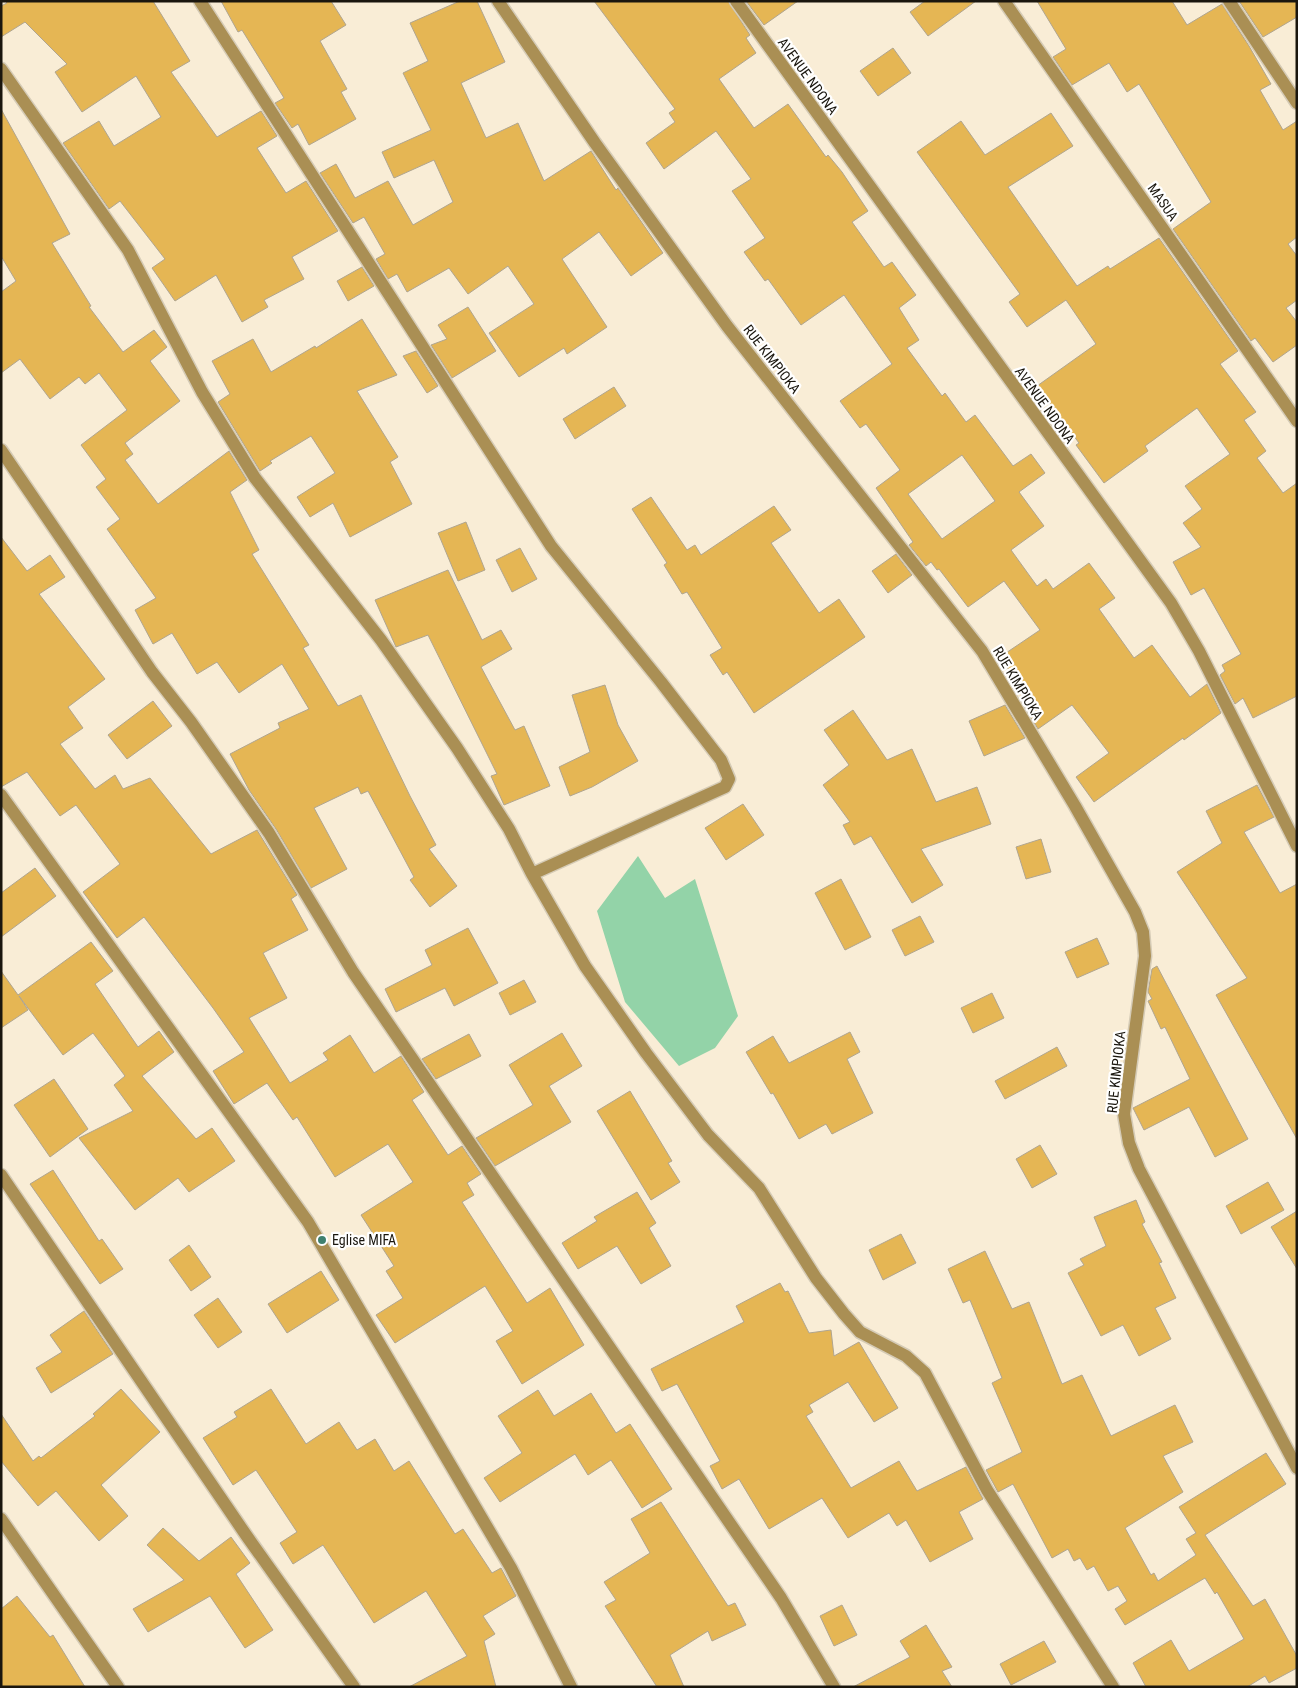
<svg xmlns="http://www.w3.org/2000/svg" width="1298" height="1688" font-family="'Roboto Condensed',sans-serif">
	<style>
		.green { fill: #93d3a8 }
		.building { fill: #e5b654; stroke: #b0a58f; fill-rule: evenodd }
		.lines { fill: none; stroke-linecap: round; stroke-linejoin: round }
		.minor-casing { stroke: #d5cbb6; stroke-width: 15 }
		.minor { stroke: #aa8f54; stroke-width: 12 }
		.poi-dot { fill: #3f806f; stroke: #fff; stroke-width: 2 }
		.labels { text-anchor: middle; dominant-baseline: central; stroke-width: 4.5; stroke-linejoin: round; paint-order: stroke }
		.street-label { font-size: 14px; fill: #1a160e; stroke: #fff }
		.poi-label { font-size: 14px; fill: #1a160e; stroke: #fff; text-anchor: start }
	</style>
	<rect width="100%" height="100%" fill="#f9edd6"/>
	<path class="green" d="M638,856L665,898L695,879L738,1016L715,1048L679,1066L625,1002L597,911Z"/>
	<path class="building" d="M5,1H153L190,61L171,72L217,137L261,111L277,136L257,148L286,193L306,181L338,231L292,257L304,279L264,300L268,307L242,322L216,275L175,301L152,268L165,259L120,201L109,209L63,143L99,121L114,146L161,117L136,76L82,112L55,72L67,64L25,22L1,37V6L7,3Z
		M221,1H331L346,25L320,41L347,89L341,92L356,119L309,145L298,124L292,128L275,103L284,98L242,30L238,32Z
		M460,1H477L505,62L461,83L486,138L518,123L544,181L591,151L616,190L618,188L663,253L631,276L599,232L562,259L607,327L567,354L564,348L519,377L489,333L534,304L508,266L468,294L449,268L407,292L397,274L388,279L376,259L385,254L364,217L353,223L320,173L336,164L355,198L388,181L413,225L453,202L434,160L394,178L382,152L431,130L403,73L428,61L410,23Z
		M594,1H728L750,35L746,38L756,53L719,79L754,128L788,104L826,157L828,155L842,172L868,211L852,222L884,267L892,262L916,295L899,308L919,340L907,348L942,396L945,393L966,422L975,415L1013,466L1031,454L1045,473L1019,492L1044,526L1011,550L1037,586L1046,579L1053,589L1089,563L1115,598L1099,609L1134,658L1152,645L1190,697L1207,684L1221,713L1184,740L1183,738L1094,802L1076,777L1109,753L1072,705L1038,729L1020,699L1027,696L1000,657L1040,630L1004,581L968,607L939,569L937,570L931,562L926,566L909,545L913,542L876,488L900,470L866,424L860,428L840,401L892,364L844,295L801,325L768,279L765,281L744,252L765,238L732,191L751,179L716,131L664,169L646,143L675,122L669,113L675,109ZM962,455L995,501L942,539L908,494Z
		M746,1H798L764,25Z
		M925,1H976L928,36L910,12Z
		M1037,1H1172L1187,25L1222,4L1249,46L1271,84L1260,90L1283,130L1297,121V237L1288,244L1297,256V300L1286,308L1297,322V345L1273,362L1255,338L1251,341L1173,229L1211,202L1139,84L1127,92L1109,63L1072,85L1053,57L1066,49Z
		M1239,1H1297V17L1263,37Z
		M893,48L911,73L878,96L860,71Z
		M1,109L70,234L52,243L91,306L89,307L123,352L154,330L167,347L150,361L180,401L125,443L133,454L125,460L158,504L229,451L247,480L230,492L259,550L252,554L309,645L303,648L338,706L361,695L410,796L436,845L429,849L457,886L430,907L410,880L414,877L368,791L361,794L358,787L314,808L347,869L311,888L276,829L249,790L230,754L280,728L278,723L309,709L282,664L239,693L217,662L197,674L172,633L153,644L135,610L156,598L107,529L120,519L96,487L106,479L81,445L127,410L99,373L85,384L79,377L50,399L20,359L1,373V292L16,281L1,256Z
		M1051,113L1073,146L1008,187L1077,286L1108,266L1110,269L1159,238L1238,351L1220,364L1256,412L1244,420L1266,451L1257,458L1283,493L1297,483V696L1253,718L1243,698L1235,704L1220,675L1225,671L1222,665L1241,654L1204,588L1191,595L1173,562L1201,547L1183,523L1202,509L1185,486L1230,454L1197,408L1145,446L1148,451L1104,483L1076,445L1079,443L1037,386L1096,344L1066,300L1027,327L1009,302L1020,294L917,152L961,121L985,155Z
		M362,267L374,286L348,301L337,281Z
		M468,307L496,351L452,378L431,345L447,339L438,325Z
		M362,319L397,375L357,391L398,457L390,462L412,504L350,537L333,503L310,517L297,497L335,473L311,436L270,461L272,463L260,471L218,402L230,394L212,361L253,339L271,372L315,346L316,348Z
		M416,351L438,386L427,393L403,356Z
		M614,387L626,406L575,439L563,419Z
		M651,497L687,550L695,545L701,555L774,506L791,530L771,543L819,613L839,599L865,637L754,713L727,672L723,675L710,655L722,648L687,592L682,594L664,565L667,563L632,509Z
		M466,522L485,570L458,581L438,533Z
		M1,537L27,571L50,555L65,577L39,594L105,679L68,707L83,728L60,744L95,789L115,775L123,789L150,778L211,854L257,830L297,895L291,899L308,930L263,953L287,998L249,1018L290,1083L328,1060L323,1053L350,1035L374,1073L401,1056L424,1092L412,1100L448,1155L462,1146L481,1174L467,1183L474,1195L462,1202L527,1303L550,1288L584,1345L522,1384L496,1341L513,1331L485,1286L395,1343L376,1315L403,1298L386,1271L394,1266L361,1215L413,1182L388,1144L335,1177L297,1117L293,1120L267,1083L234,1104L213,1071L244,1052L213,1008L144,917L117,938L83,892L120,864L76,805L60,816L27,772L1,787Z
		M520,548L537,579L512,592L496,560Z
		M896,554L912,575L888,593L872,571Z
		M448,570L482,640L501,630L512,649L481,667L515,730L524,726L550,786L504,805L491,776L497,774L428,635L396,647L375,600Z
		M605,685L618,725L638,761L592,787L570,796L559,767L590,752L572,695Z
		M153,701L172,726L127,759L108,735Z
		M1005,705L1025,738L984,756L969,721Z
		M853,710L887,760L912,749L936,802L977,787L991,824L921,849L943,885L912,903L871,836L854,845L843,825L850,822L823,785L849,765L824,730Z
		M1257,785L1274,817L1244,832L1280,893L1297,884V1139L1216,995L1247,978L1177,872L1222,843L1206,811Z
		M743,804L764,835L726,860L705,828Z
		M1041,839L1051,872L1026,879L1016,847Z
		M35,868L56,896L1,937V893Z
		M841,879L871,937L845,950L815,893Z
		M920,916L934,942L905,956L892,930Z
		M468,928L498,983L454,1006L445,988L396,1012L385,989L432,965L425,950Z
		M1097,938L1109,964L1077,978L1065,952Z
		M91,942L113,971L95,984L138,1047L159,1031L174,1052L142,1076L196,1139L212,1128L235,1161L189,1192L178,1178L135,1210L79,1138L133,1111L114,1085L125,1076L93,1033L63,1055L19,996L28,1010L1,1028V971L18,995Z
		M1157,966L1248,1139L1215,1157L1189,1107L1144,1130L1133,1108L1190,1079L1165,1027L1161,1029L1148,1001L1152,999L1148,992L1152,969Z
		M524,980L536,1002L510,1015L499,993Z
		M992,993L1004,1018L973,1033L961,1008Z
		M850,1032L860,1052L847,1059L873,1113L832,1134L826,1124L799,1139L773,1093L771,1094L746,1052L773,1036L789,1063Z
		M562,1033L582,1066L549,1086L571,1122L495,1166L476,1138L533,1105L509,1065Z
		M469,1034L481,1056L436,1079L422,1059Z
		M1057,1047L1067,1066L1005,1099L995,1081Z
		M54,1079L88,1129L50,1157L14,1105Z
		M630,1091L672,1161L668,1163L680,1182L651,1200L597,1111Z
		M1040,1145L1057,1174L1032,1188L1016,1159Z
		M53,1170L99,1241L102,1239L123,1269L100,1284L30,1184Z
		M1268,1182L1284,1210L1241,1234L1226,1206Z
		M637,1192L656,1223L649,1228L671,1266L641,1284L617,1246L578,1269L562,1243L597,1221L594,1217Z
		M1136,1200L1145,1222L1142,1224L1162,1262L1159,1263L1176,1298L1155,1308L1171,1339L1139,1356L1123,1325L1101,1336L1068,1273L1084,1265L1080,1259L1106,1246L1094,1217Z
		M1297,1211V1269L1271,1227Z
		M901,1234L916,1263L883,1280L869,1250Z
		M189,1245L211,1277L191,1291L169,1260Z
		M985,1251L1012,1309L1029,1302L1062,1384L1082,1375L1111,1436L1175,1405L1193,1442L1163,1456L1183,1492L1125,1528L1151,1575L1154,1573L1158,1581L1196,1555L1186,1539L1196,1533L1179,1507L1266,1453L1286,1484L1205,1535L1253,1606L1265,1599L1297,1656V1668L1269,1683L1265,1676L1247,1687H1146L1133,1663L1171,1640L1189,1671L1244,1639L1217,1592L1215,1594L1205,1578L1125,1625L1115,1609L1127,1601L1118,1586L1108,1591L1094,1566L1087,1570L1080,1558L1074,1561L1068,1549L1052,1558L1013,1484L998,1492L986,1470L1022,1452L992,1383L1002,1378L970,1300L963,1303L948,1269Z
		M321,1271L339,1300L287,1333L268,1304Z
		M780,1283L785,1292L788,1291L809,1333L831,1330L834,1356L859,1342L898,1408L874,1422L848,1382L809,1405L813,1412L806,1416L851,1488L899,1461L917,1491L966,1467L983,1499L959,1512L973,1539L930,1562L906,1520L897,1526L889,1513L848,1538L822,1498L769,1529L739,1479L722,1489L710,1466L720,1461L677,1384L662,1391L651,1369L744,1322L736,1306Z
		M218,1298L242,1332L218,1348L194,1315Z
		M84,1311L113,1354L51,1393L36,1368L62,1352L50,1335Z
		M121,1389L160,1432L101,1485L128,1516L99,1541L56,1491L38,1506L1,1461V1414L33,1461L39,1456L41,1458L95,1416L93,1414Z
		M271,1389L306,1444L339,1422L357,1450L375,1439L394,1471L409,1461L455,1534L463,1529L492,1573L501,1568L516,1596L483,1616L495,1634L484,1641L496,1687H409L467,1656L426,1591L374,1623L323,1545L293,1564L280,1543L297,1532L256,1470L233,1485L203,1438L237,1417L234,1412Z
		M538,1390L554,1416L591,1393L616,1433L630,1424L672,1489L642,1508L611,1460L588,1475L575,1454L500,1502L484,1478L522,1453L498,1416Z
		M661,1502L728,1606L735,1603L746,1625L712,1641L708,1631L670,1655L684,1687H657L605,1606L616,1600L604,1582L650,1553L631,1519Z
		M163,1528L199,1561L231,1537L250,1563L236,1574L273,1630L245,1648L210,1596L148,1632L133,1609L184,1580L147,1545Z
		M17,1596L50,1637L53,1635L85,1687H1V1609Z
		M842,1605L857,1635L834,1646L820,1616Z
		M926,1625L952,1667L942,1671L952,1687H853L910,1657L900,1641Z
		M1044,1641L1056,1662L1011,1685L1000,1664Z"/>
	<g class="lines">
		<defs>
			<path id="minor" d="M498,1L595,143L727,326L982,651L1075,806L1135,912L1143,932L1145,956L1124,1114L1129,1143L1139,1169L1297,1468
				M736,1L1171,603L1199,651L1297,846
				M1004,1L1297,421
				M1229,1L1297,103
				M1,69L128,250L202,392L255,478L381,640L457,748L509,829L532,874L725,787L729,779L721,760L661,682L551,546L200,1
				M1,450L152,672L191,722L269,833L353,972L781,1598L834,1687
				M1,795L308,1222L511,1568L571,1687
				M532,874L585,966L646,1053L708,1135L759,1188L816,1278L844,1314L860,1332L906,1356L925,1373L987,1490L1113,1687
				M1,1175L246,1535L354,1687
				M1,1519L118,1687"/>
		</defs>
		<use href="#minor" class="minor-casing"/>
		<use href="#minor" class="minor"/>
	</g>
	<circle class="poi-dot" cx="322" cy="1240" r="5"/>
	<g class="labels">
		<g class="street-label">
			<text transform="translate(808 76) rotate(54)">AVENUE NDONA</text>
			<text transform="translate(1163 202) rotate(55)">MASUA</text>
			<text transform="translate(772 359) rotate(52)">RUE KIMPIOKA</text>
			<text transform="translate(1045 405) rotate(54)">AVENUE NDONA</text>
			<text transform="translate(1018 683) rotate(59)">RUE KIMPIOKA</text>
			<text transform="translate(1116 1072) rotate(-84)">RUE KIMPIOKA</text>
		</g>
		<g class="poi-label">
			<text x="332" y="1240">Eglise MIFA</text>
		</g>
	</g>
	<rect width="1298" height="1688" fill="none" stroke="#1a160e" stroke-width="5"/>
</svg>
